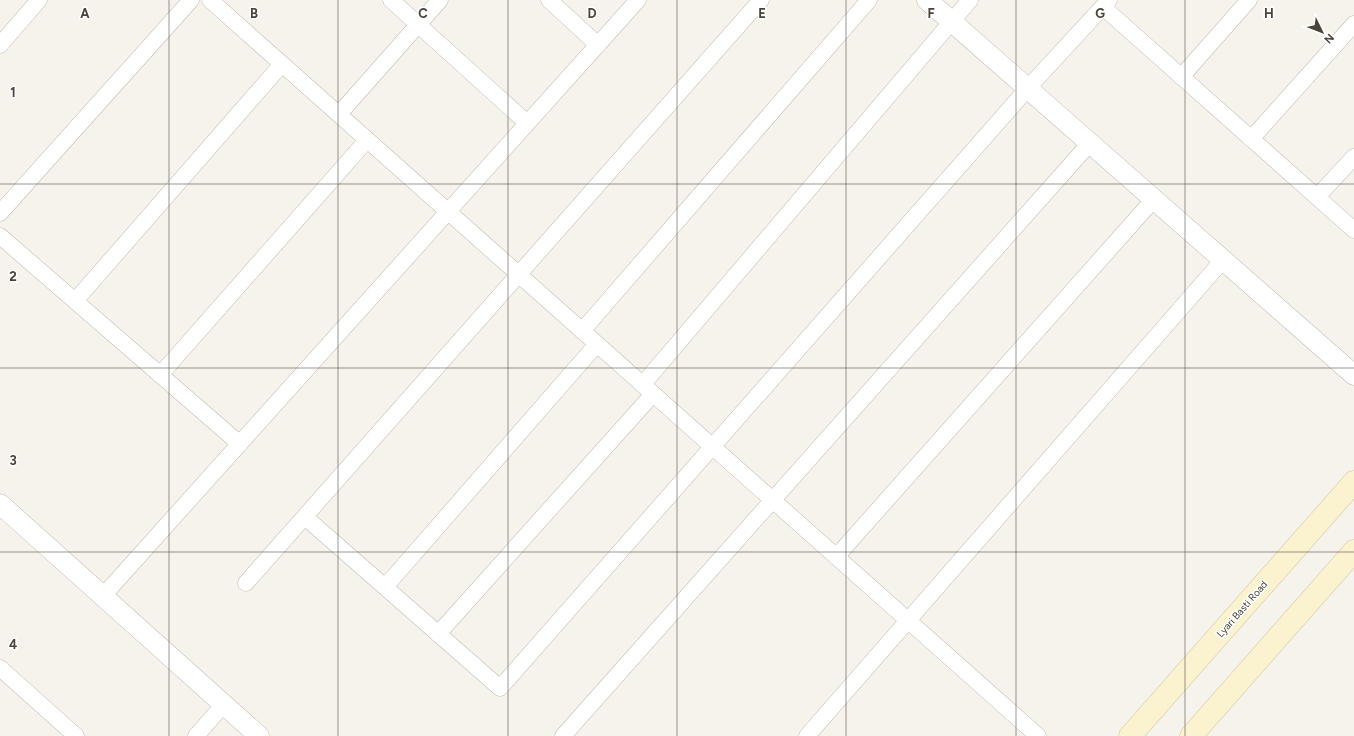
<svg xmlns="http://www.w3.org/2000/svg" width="1354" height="736" font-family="Figtree,sans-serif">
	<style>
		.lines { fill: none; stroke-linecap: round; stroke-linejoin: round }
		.minor-casing { stroke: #c0bbaf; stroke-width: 17 }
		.tertiary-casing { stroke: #c0bbaf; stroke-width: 21 }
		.secondary-casing { stroke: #d1c59f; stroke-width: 23 }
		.minor { stroke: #fff; stroke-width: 16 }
		.tertiary { stroke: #fff; stroke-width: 20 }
		.secondary { stroke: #fbf2d0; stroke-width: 22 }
		.grid { fill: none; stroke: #49443a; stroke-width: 1; stroke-opacity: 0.55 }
		.labels { text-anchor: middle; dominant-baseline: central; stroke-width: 3; stroke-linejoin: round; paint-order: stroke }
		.street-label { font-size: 10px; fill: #49443a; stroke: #fff }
		.grid-label { font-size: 13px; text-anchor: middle; font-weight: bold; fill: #49443a; stroke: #fff; stroke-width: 3; stroke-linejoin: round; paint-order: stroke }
	</style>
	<rect width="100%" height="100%" fill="#f5f3ec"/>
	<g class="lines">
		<defs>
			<path id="minor" d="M210,0L1038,736
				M391,0L527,123
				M549,0L598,45
				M1103,7L1354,230
				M0,45L39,0
				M1181,77L1249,0
				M339,114L440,0
				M1251,139L1354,24
				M1317,197L1354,157
				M0,213L191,0
				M0,236L240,444
				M75,301L282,64
				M582,331L869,0
				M160,375L367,140
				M643,384L970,0
				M305,517L500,688L1028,88L1109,0
				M836,557L1154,199
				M246,583L761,0
				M385,587L597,344
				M103,596L638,0
				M438,634L653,394
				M0,668L76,736
				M196,736L224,704
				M563,736L1090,143
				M807,736L1223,260"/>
			<path id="tertiary" d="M927,0L1354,375
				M0,504L259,736"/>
			<path id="secondary" d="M1130,736L1354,482
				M1191,736L1354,551"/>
		</defs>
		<use href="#minor" class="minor-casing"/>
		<use href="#tertiary" class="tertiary-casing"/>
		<use href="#secondary" class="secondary-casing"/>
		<use href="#minor" class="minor"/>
		<use href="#tertiary" class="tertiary"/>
		<use href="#secondary" class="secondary"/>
	</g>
	<path class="grid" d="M169,0V736M338,0V736M508,0V736M677,0V736M846,0V736M1016,0V736M1185,0V736M0,184H1354M0,368H1354M0,552H1354"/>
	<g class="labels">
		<g class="street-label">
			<text transform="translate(1242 609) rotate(-49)">Lyari Basti Road</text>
		</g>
	</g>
	<g class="grid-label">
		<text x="85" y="18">A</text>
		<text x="254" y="18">B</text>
		<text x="423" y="18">C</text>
		<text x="592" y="18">D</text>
		<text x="762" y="18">E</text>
		<text x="931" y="18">F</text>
		<text x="1100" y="18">G</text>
		<text x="1269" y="18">H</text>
		<text x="13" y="97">1</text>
		<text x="13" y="281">2</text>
		<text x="13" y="465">3</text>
		<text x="13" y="649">4</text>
	</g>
	<g transform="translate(1322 32) rotate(133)" stroke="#ffffff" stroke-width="3" paint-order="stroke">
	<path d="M0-3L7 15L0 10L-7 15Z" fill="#49443a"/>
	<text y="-6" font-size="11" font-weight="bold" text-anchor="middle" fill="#49443a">N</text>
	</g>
</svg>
